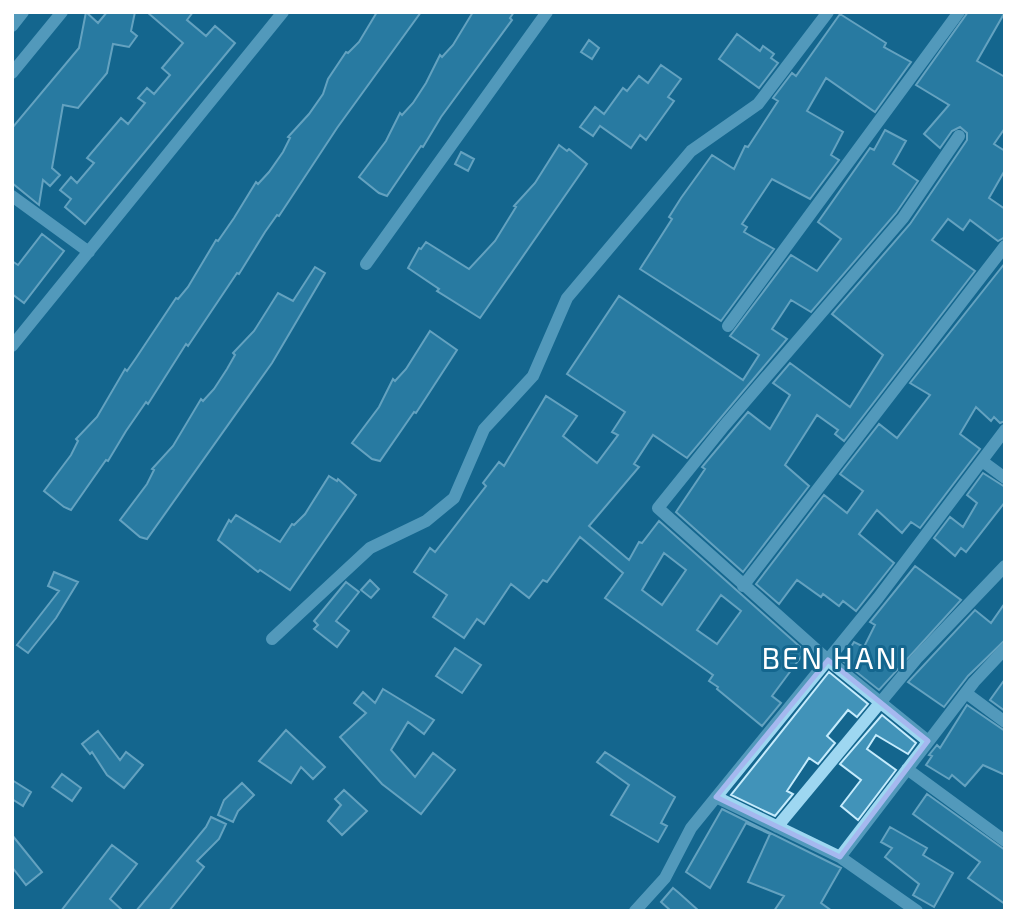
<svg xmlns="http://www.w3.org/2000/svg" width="1017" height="923" font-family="'Exo 2',sans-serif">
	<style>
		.building { fill: #4193b9; stroke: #c5ebfc; stroke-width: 2; fill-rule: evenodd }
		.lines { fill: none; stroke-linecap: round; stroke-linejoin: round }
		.minor { stroke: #9ed7f1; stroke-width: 12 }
		.marked { fill: none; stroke: #a5b8ef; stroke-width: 5; stroke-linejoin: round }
		.labels { text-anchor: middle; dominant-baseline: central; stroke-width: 6; stroke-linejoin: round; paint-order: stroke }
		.quarter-label { font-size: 30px; letter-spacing: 2px; fill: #fff; stroke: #14668e }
	</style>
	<rect width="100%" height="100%" fill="#14668e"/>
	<path class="building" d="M86,12L98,23L107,12H135L131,31L137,36L129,47L113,44L107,73L78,108L63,105L52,168L60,175L50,186L43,180L39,205L12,183V128L79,48Z
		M147,12H193L187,20L206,36L215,26L235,43L85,224L65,207L71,199L60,190L71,177L77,183L94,163L87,158L121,118L128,124L145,103L138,98L147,88L154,94L170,75L162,68L183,43Z
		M377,12H421L337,128L279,216L277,215L265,232L239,274L237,273L188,346L186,344L148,404L146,402L126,431L108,461L106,460L71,510L64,507L44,491L71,455L78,441L76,439L97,417L125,369L127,371L136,358L176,298L178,299L188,287L216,240L218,241L234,218L256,182L258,184L269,172L283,152L290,138L288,137L309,114L323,94L328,79L346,52L348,53L359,42Z
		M473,12H514L510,18L512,20L441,117L423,147L421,146L387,196L379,193L359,177L386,141L400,113L402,115L413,103L426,83L440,55L442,57L453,45Z
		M968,12H1005L977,61L1005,77V128L994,144L1005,151V170L989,198L1005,209V237L998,241L970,220L963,230L948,219L932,240L975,271L844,441L835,434L838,430L817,415L785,465L809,486L743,572L676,512L705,469L702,467L748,412L770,429L790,395L773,383L790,363L850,407L883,355L832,314L910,224L967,140V133L960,127L952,131L940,148L924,134L949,105L916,85Z
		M840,14L886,43L884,47L911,62L875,112L826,78L807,111L843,132L831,155L839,160L810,199L772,179L742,224L747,227L744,232L774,249L721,321L640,269L672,219L669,217L681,198L712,155L734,169L745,146L748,147L778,101L773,98L792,73L796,76Z
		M737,34L760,51L763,46L774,54L771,58L778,63L759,88L719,59Z
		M589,40L599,48L592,59L581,52Z
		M661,65L681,79L668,97L674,101L646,140L640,135L631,148L600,126L593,136L580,127L595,107L604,114L623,88L627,91L639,76L648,83Z
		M885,130L906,141L893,164L918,181L896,213L811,312L791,300L772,329L787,339L687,458L653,435L634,464L639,467L589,526L629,560L639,542L642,543L659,521L816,661L813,664L801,657L772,696L781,703L762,726L717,689L718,687L709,681L713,675L605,598L623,573L580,537L547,582L543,580L529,598L511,584L484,624L477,619L464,638L433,617L447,595L414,572L430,548L435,552L486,486L483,483L499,462L504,466L546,396L577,416L563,436L597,463L618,435L612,432L625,412L567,374L619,296L743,380L759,355L730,336L791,255L817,271L841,239L818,222L870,148L874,150ZM664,553L686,570L662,605L642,590ZM721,595L741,611L717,644L697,630Z
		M559,145L567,151L569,149L587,164L480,318L437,291L439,289L408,268L419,248L421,249L426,242L469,269L495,241L516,207L514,206L535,183Z
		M461,152L474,159L468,171L455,164Z
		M42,234L64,251L24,303L12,294V261L18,265Z
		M1005,263V421L1000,423L994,417L991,421L976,407L960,434L980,449L920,528L911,522L902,533L877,510L859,534L894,563L856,611L843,601L839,606L823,594L821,597L797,580L779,604L756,584L824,495L847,513L863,491L840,474L879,424L897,438L930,395L910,383Z
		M315,267L325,273L272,363L147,539L140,537L120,520L147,484L154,470L152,469L173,446L201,399L203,401L214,389L227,369L235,355L233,353L254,331L278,293L293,301Z
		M430,331L457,350L416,413L414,412L380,461L372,459L352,443L379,407L393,379L395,381L406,369Z
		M983,473L1005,487V502L966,552L961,548L955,556L934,538L950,517L963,527L977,503L967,495Z
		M329,476L337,481L338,479L356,495L290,590L260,570L258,572L218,540L229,520L231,522L236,515L280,542L292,524L294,525L305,514Z
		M915,566L961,600L879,690L840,659L843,660L854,642L864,647L875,625L870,622Z
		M54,572L78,582L56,618L28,653L17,645L59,591L48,586Z
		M370,580L379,589L371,598L361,590Z
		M346,582L359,592L336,621L349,631L337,647L314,629L318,625L314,621Z
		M1005,603V640L968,676L944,707L908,682L975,610L991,623Z
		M455,648L481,665L462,693L436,676Z
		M829,672L868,704L857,717L848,710L827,736L835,743L818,764L809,758L787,791L793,794L775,816L731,795Z
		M1005,679V711L990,700Z
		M383,689L434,720L424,734L408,722L391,750L415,777L433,753L455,770L421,814L382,784L340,737L366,713L354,703L363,692L375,703Z
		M967,705L1005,731V775L983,765L965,786L952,775L949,779L926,765L932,756L929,755L937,745L940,748Z
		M882,715L916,743L908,754L876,735L867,749L896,770L858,820L841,806L861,780L840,764Z
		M286,730L325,767L313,779L301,767L291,783L259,761Z
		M98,731L120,760L126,752L143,765L124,788L107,775L92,752L90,754L82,744Z
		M605,752L675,797L661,823L667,826L658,842L611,815L629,785L597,762Z
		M62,774L81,788L72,801L52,787Z
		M12,780L31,792L23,806L12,799Z
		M242,783L254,795L238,811L233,822L218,815L224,800Z
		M344,790L367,811L342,835L328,821L341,805L335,799Z
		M927,794L1005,850V904L968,878L980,862L913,814Z
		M722,809L841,868L821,903L832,911H774L784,896L748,882L770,834L746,823L710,888L686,872Z
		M211,817L226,824L219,839L197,861L204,867L169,911H136L206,827Z
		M890,827L927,848L923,855L953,873L934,907L913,895L919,884L885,857L892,848L881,842Z
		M12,835L42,872L26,885L12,867Z
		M112,845L137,864L110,899L123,911H61Z
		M673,888L679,893L699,911H671L661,902Z"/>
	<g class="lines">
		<path class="minor" d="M12,26L23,12
			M12,73L62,12
			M12,196L89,252
			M366,264L547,12
			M728,326L959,12
			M12,346L283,12
			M982,461L1005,478
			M743,586L1005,246
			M272,639L370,548L426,521L454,498L484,429L533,376L567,298L691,151L758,104L828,12
			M966,693L1005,722
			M928,741L828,660L658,508L724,426L903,218L959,136
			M907,769L1005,841
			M716,797L840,857L917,911
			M777,827L918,657L1005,566
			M840,857L974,682L1005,649
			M635,911L665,878L691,828L878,598L1005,430"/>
	</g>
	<path d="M0 0H1017V923H0ZM828,660L928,741L840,857L716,797Z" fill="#14668e" fill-opacity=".55" fill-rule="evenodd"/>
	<path class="marked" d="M828,660L928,741L840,857L716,797Z"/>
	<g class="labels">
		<g class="quarter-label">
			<text x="835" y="657">BEN HANI</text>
		</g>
	</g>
	<rect width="1017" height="923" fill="none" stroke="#ffffff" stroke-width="28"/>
</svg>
